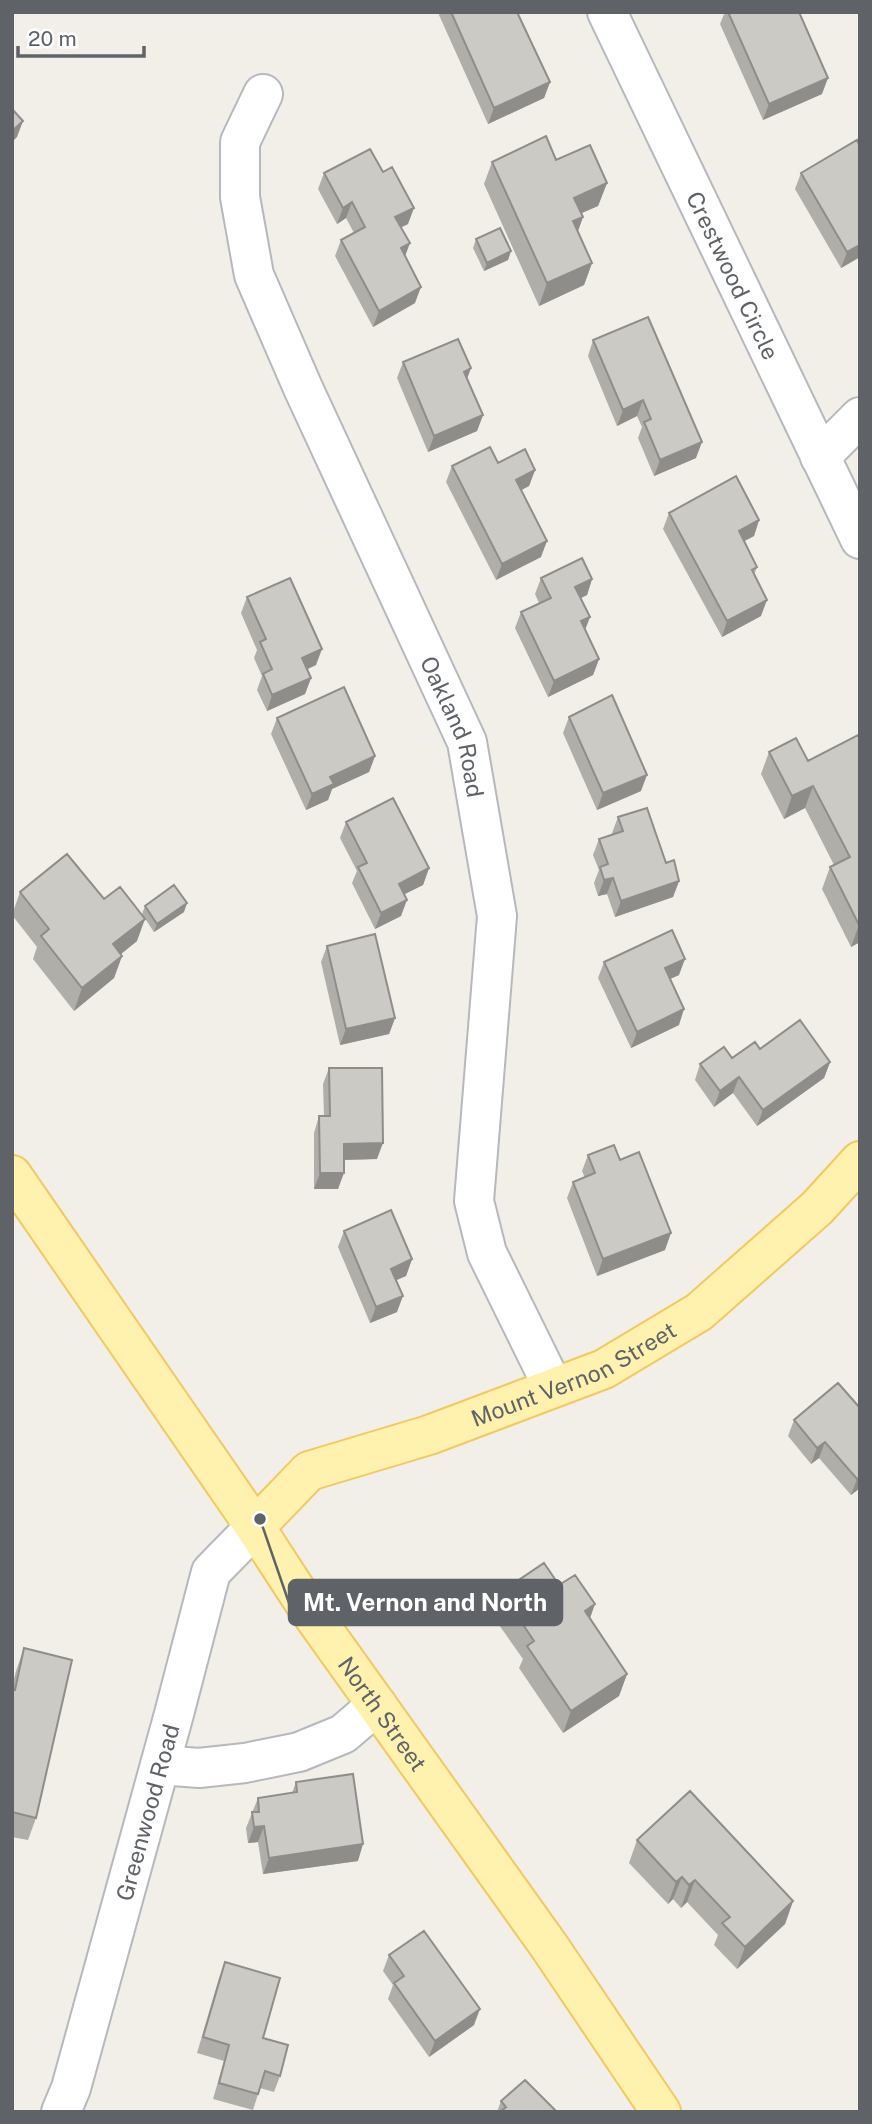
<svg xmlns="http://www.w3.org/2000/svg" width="872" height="2124" font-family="'Public Sans',sans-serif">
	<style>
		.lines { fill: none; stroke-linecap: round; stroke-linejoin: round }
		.minor-casing { stroke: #b5b8bc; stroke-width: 42 }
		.major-casing { stroke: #f2c960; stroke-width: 42 }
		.minor { stroke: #fff; stroke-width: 38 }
		.major { stroke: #fff2af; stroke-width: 38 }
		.wall { fill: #afaea9 }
		.shaded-wall { fill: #8f8d8a }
		.building { fill: #cccac5; stroke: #8f8d8a; stroke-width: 2 }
		.labels { text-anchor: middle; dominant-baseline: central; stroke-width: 6; stroke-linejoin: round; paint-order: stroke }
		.street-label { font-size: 23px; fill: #5f6368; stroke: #fff }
		.leader { fill: none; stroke: #5f6368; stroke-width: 2.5 }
		.callout-dot { fill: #5f6368; stroke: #fff; stroke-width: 2.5 }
		.callout { fill: #5f6368; stroke: #5f6368; stroke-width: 2.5 }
		.callout-label { font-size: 24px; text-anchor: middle; font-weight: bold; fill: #fff }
	</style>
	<rect width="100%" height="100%" fill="#f1efe8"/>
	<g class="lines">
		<defs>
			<g id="minor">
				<path id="s1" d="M607,12L860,539"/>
				<path id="s2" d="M263,94L240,142V197L254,275L303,388L467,742L497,916L474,1201L487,1253L553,1387"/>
				<path d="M820,457L860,417"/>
				<path d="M160,1765L199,1768L245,1763L299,1752L343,1734L377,1705"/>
				<path id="s3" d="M61,2112L71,2088L174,1714L211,1572L255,1527"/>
			</g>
			<g id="major">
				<path id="s4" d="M12,1175L255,1527L309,1610L549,1946L661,2112"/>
				<path id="s5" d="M255,1527L309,1471L429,1435L604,1369L699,1312L817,1208L860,1161"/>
			</g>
		</defs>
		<use href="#minor" class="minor-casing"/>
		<use href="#major" class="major-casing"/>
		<use href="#minor" class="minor"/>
		<use href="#major" class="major"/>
	</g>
	<path class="wall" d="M440,12H517L550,82L544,98L488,124L439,15Z
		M725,12H799L822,94L763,120L720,24Z
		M860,146V257L841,268L795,189L801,173Z
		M556,160L607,183L598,206L581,213L583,217L578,231L592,263L584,285L539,306L484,184L492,162Z
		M324,173L408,224L401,227L405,256L415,303L373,327L335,256L341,240L354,233L346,218L337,224L318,189Z
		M476,239L511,251L508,260L484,271L473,248Z
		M593,340L696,458L654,476L638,438L642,427L637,416L617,426L588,356Z
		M403,362L471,368L467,378L483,415L477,431L428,452L397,378Z
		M498,463L535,470L529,486L521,490L541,557L496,580L446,482L452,466Z
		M669,513L759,520L754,536L744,541L757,567L754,575L761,616L722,637L663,529Z
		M541,578L592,579L587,595L581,598L585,630L599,659L593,675L548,697L515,628L521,612L539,603L535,594Z
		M247,597L316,665L307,669L311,678L305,694L267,711L257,690L262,676L254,658L257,650L241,613Z
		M569,717L641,791L597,810L563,733Z
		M277,718L375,756L369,772L332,789L328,800L306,810L271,734Z
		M858,735L860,942L851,947L822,889L830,867L834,865L805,808L784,819L761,774L769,752L808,761Z
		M618,817L666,863L679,881L673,897L615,917L607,894L598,896L594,883L599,870L593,855L599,839L613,835L612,833Z
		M346,822L429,868L423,885L404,894L401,916L375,929L352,883L357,871L340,838Z
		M20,892L137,941L121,954L122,956L114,978L74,1011L33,959L37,947L12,915Z
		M145,906L184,912L154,932L142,914Z
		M327,946L395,1018L389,1034L340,1045L321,962Z
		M604,962L679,975L670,979L679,1025L631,1048L598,978Z
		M760,1049L830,1062L824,1078L757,1126L733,1093L714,1107L695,1080L700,1064L732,1058Z
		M329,1068L377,1159L344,1160L338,1189H314V1133L319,1116H324L323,1084Z
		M588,1155L620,1160L665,1250L597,1276L567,1198L573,1182L585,1178L582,1171Z
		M344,1231L412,1259L406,1276L396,1280L397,1312L370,1323L338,1247Z
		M860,1408V1488L851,1495L819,1458L811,1464L788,1436L794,1420Z
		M559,1585L590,1617L627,1674L619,1696L563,1733L519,1668L523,1659L492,1615L501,1592Z
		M24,1648L36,1818L28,1840L12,1837V1687L16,1671Z
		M296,1782L358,1861L263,1874L258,1842L248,1843L246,1828L258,1798L292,1793Z
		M637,1840L793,1901L785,1924L737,1969L714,1945L718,1935L687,1902L681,1908L673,1899L668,1904L629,1863Z
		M389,1955L474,2025L429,2057L388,1999L393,1985L383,1971Z
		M225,1962L263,2038L280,2076L274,2092L260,2088L253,2110L213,2099L224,2061L197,2053L219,1978Z
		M501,2101L555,2112H497Z"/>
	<path class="shaded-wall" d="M828,78L822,94L763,120L769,104Z
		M550,82L544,98L488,124L494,108Z
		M23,121L17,137L12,142V131Z
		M607,183L598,206L566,220L574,198Z
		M352,202L346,218L337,224L343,208Z
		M414,208L408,224L390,233L395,217Z
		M583,217L575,239L573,221Z
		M410,243L404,259L401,248Z
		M860,245V257L841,268L847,252Z
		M511,251L508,260L484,271L487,263Z
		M592,263L584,285L539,306L547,283Z
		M421,287L415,303L373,327L379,311Z
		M471,368L465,384L464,372Z
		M643,400L637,416L617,426L623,410Z
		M483,415L477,431L428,452L434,436Z
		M702,442L696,458L654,476L660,460Z
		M535,470L529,486L510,496L516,480Z
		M759,520L754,536L733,547L739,531Z
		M547,541L541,557L496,580L502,564Z
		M592,579L587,595L570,603L575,587Z
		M767,600L761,616L722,637L727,621Z
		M590,617L584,633L581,621Z
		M322,649L316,665L297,674L302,658Z
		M599,659L593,675L548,697L554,681Z
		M311,678L305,694L267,711L272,695Z
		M375,756L369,772L332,789L328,800L306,810L312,794L330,777Z
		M647,775L641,791L597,810L603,793Z
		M813,786L805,808L784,819L792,796Z
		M429,868L423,885L393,900L399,884Z
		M613,878L607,894L598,896L604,880Z
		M679,881L673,897L615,917L621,901Z
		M407,900L401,916L375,929L381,913Z
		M187,903L184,912L154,932L157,924Z
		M145,919L137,941L105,967L113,944Z
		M860,924V942L851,947L859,925Z
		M122,956L114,978L74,1011L82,988Z
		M685,959L679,975L659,984L665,968Z
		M684,1009L679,1025L631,1048L637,1032Z
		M395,1018L389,1034L340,1045L346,1029Z
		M830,1062L824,1078L757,1126L763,1110Z
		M739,1077L733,1093L714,1107L720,1091Z
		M383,1143L377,1159L338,1160L344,1144Z
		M320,1173H344L338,1189H314Z
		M671,1233L665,1250L597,1276L603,1259Z
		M412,1259L406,1276L385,1285L391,1269Z
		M403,1296L397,1312L370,1323L376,1307Z
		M825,1442L819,1458L811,1464L817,1448Z
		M860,1477V1488L851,1495L857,1479Z
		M595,1604L587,1627L585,1611Z
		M627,1674L619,1696L563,1733L571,1711Z
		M264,1826L258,1842L248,1843L254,1827Z
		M363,1844L358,1861L263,1874L269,1858Z
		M682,1877L673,1899L668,1904L676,1882Z
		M695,1880L687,1902L681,1908L689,1885Z
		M793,1901L785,1924L737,1969L745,1947Z
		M480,2009L474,2025L429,2057L435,2041Z"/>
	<path class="building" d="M451,12H517L550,82L494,108Z
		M728,12H799L828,78L769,104Z
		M12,109L23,121L12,131Z
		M546,136L556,160L590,145L607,183L574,198L583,217L573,221L592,263L547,283L492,162Z
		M857,140L860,146V245L847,252L801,173Z
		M370,149L383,172L392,167L414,208L395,217L410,243L401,248L421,287L379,311L341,240L365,227L352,202L343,208L324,173Z
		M500,228L511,251L487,263L476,239Z
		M648,317L702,442L660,460L644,422L651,419L643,400L623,410L593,340Z
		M458,339L471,368L464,372L483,415L434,436L403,362Z
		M490,447L498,463L525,449L535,470L516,480L547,541L502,564L452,466Z
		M736,476L759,520L739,531L757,567L752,570L767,600L727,621L669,513Z
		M582,558L592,579L575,587L590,617L581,621L599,659L554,681L521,612L551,598L541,578Z
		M290,578L322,649L302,658L311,678L272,695L263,674L272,669L260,642L266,639L247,597Z
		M344,687L375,756L330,777L334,784L312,794L277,718Z
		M612,695L647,775L603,793L569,717Z
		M858,735L860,739L859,925L830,867L850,857L813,786L792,796L769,752L796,738L808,761Z
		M393,798L429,868L399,884L407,900L381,913L358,867L367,863L346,822Z
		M647,808L666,863L674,860L679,881L621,901L613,878L604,880L600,867L608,864L599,839L623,831L618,817Z
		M67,854L104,899L120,887L145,919L113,944L122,956L82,988L41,936L49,929L20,892Z
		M174,885L187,903L157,924L145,906Z
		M672,930L685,959L665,968L684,1009L637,1032L604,962Z
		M375,934L395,1018L346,1029L327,946Z
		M800,1020L830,1062L763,1110L739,1077L720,1091L700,1064L724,1047L732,1058L755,1042L760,1049Z
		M329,1068H382L383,1143L344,1144V1173H320L319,1116H330Z
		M614,1145L620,1160L639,1152L671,1233L603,1259L573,1182L595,1173L588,1155Z
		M391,1210L412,1259L391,1269L403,1296L376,1307L344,1231Z
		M838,1383L860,1408V1477L857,1479L825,1442L817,1448L794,1420Z
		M544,1563L559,1585L575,1575L595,1604L585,1611L627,1674L571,1711L527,1646L534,1641L501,1592Z
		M24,1648L72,1660L36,1818L12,1812V1689L15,1690Z
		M353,1774L363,1844L269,1858L264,1826L254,1827L252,1812H259L258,1798L297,1792L296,1782Z
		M690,1791L793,1901L745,1947L722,1923L730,1917L695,1880L689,1885L682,1877L676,1882L637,1840Z
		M424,1931L480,2009L435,2041L394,1983L404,1976L389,1955Z
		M225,1962L280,1978L263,2038L288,2045L280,2076L265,2071L258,2094L219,2083L229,2045L203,2037Z
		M525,2080L555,2110L554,2112H500L506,2107L501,2101Z"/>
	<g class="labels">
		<g class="street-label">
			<text stroke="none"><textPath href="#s1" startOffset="292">Crestwood Circle</textPath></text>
			<text stroke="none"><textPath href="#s2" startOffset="682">Oakland Road</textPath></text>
			<text stroke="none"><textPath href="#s5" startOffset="360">Mount Vernon Street</textPath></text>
			<text stroke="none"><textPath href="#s4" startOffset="654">North Street</textPath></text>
			<text stroke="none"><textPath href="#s3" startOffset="312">Greenwood Road</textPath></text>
		</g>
	</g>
	<path class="leader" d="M260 1519L289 1603"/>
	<circle class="callout-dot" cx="260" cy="1519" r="7"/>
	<rect class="callout" x="289" y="1580" width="273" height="45" rx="7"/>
	<g class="callout-label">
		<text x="425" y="1611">Mt. Vernon and North</text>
	</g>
	<rect width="872" height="2124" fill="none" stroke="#5f6368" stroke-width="28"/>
	<path d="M18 46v10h126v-10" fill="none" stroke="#5f6368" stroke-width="3.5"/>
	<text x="28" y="46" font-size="21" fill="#5f6368" stroke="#ffffff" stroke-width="5" paint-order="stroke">20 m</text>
</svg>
